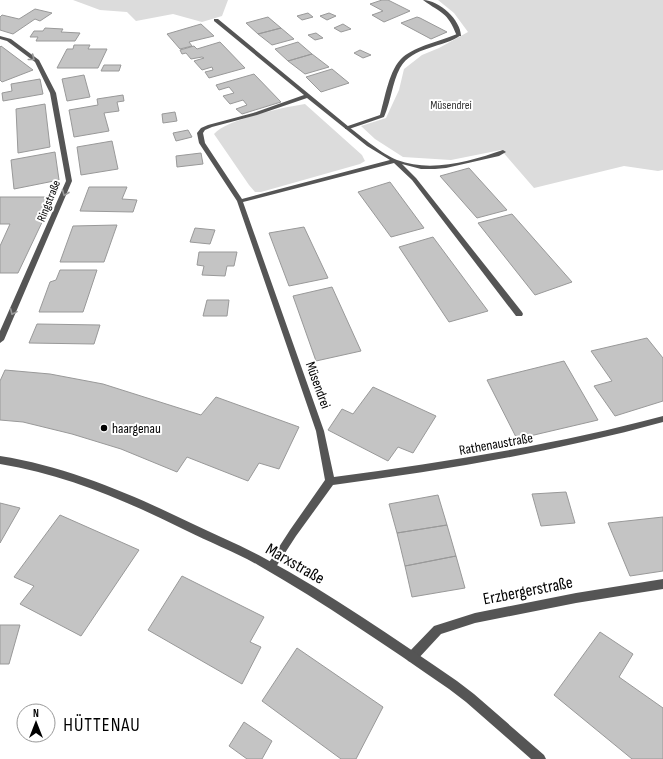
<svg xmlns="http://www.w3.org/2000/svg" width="663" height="759" font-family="'Sofia Sans Condensed',sans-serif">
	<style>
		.green { fill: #dcdcdc }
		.building { fill: #c4c4c4; stroke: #999 }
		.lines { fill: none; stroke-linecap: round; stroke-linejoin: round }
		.service { fill: #555; fill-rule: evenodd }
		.minor { fill: #555; fill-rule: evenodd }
		.tertiary { fill: #555; fill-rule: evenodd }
		.oneway { stroke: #999 }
		.poi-dot { fill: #000; stroke: #fff; stroke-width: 1.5 }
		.labels { text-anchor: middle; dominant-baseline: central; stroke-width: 4; stroke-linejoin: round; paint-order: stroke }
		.far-park-label { font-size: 12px; fill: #333; stroke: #fff }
		.far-street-label { font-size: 12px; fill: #000; stroke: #fff }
		.street-label { font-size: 14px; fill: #000; stroke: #fff }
		.poi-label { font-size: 14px; fill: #000; stroke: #fff; text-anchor: start }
		.near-street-label { font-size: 17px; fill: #000; stroke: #fff }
		.near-quarter-label { font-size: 19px; letter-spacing: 1px; fill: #000; stroke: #fff }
	</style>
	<rect width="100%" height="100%" fill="#fff"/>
	<path class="green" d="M73,0H228L222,16L202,22L173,14L136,21L127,12L100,10Z
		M438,0H663V170L658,171L624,166L534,188L501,150L451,160L403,157L375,139L361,126L386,118L399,90L404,69L422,55L439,48L468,32L454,13Z
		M305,104L362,155L365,161L360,164L261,192H255L249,185L214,134C227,119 285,107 305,104Z"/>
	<path class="building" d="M382,0H388L410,11L384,22L372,15L383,11L370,4Z
		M35,9L52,13L40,21L35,19L13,34L0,30V17L2,15L19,19Z
		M308,13L313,17L302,20L297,16Z
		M329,13L336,16L327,20L320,16Z
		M268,17L281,28L258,34L246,23Z
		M417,17L420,18L447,32L431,39L401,23Z
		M201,24L214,36L189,42L192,46L180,49L167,34Z
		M343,24L351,29L341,32L334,28Z
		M45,28L63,29L61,32L80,33L75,41H36L38,37H30L34,31H43Z
		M281,28L294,39L272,45L258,34Z
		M316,33L323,38L315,40L308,35Z
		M220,42L245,68L209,78L205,72L213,70L212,67L202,70L194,61L204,58L202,57L191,59L186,53L182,54L180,50L194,46L197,49Z
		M298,42L312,54L288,61L275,49Z
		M74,45H90L88,49H107L98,68H57L67,49H73Z
		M1,46L33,70L2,82L0,80V47Z
		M360,50L371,55L363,58L354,53Z
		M312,54L329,67L305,74L288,61Z
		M104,65H121L119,71H101Z
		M332,69L349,83L321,92L306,77Z
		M254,74L281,102L242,114L236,109L247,105L243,100L230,104L223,96L234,93L229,87L219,90L216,85Z
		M84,75L90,97L67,101L62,79Z
		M40,79L43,94L3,101L2,93L12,91L11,84Z
		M123,95L124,101L117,102L119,111L104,113L109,131L74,137L69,110L98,105L97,99Z
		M45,104L50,147L18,153L16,109Z
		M175,112L177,121L163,123L162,114Z
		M188,130L192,137L176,141L173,133Z
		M112,141L118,169L81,175L77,147Z
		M55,152L59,180L14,189L11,160Z
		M201,153L203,164L177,167L176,156Z
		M469,168L507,210L477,218L440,176Z
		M390,182L424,228L391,237L358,192Z
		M89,187H127L122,199L137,200L133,212L80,211Z
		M0,197H54L18,273H0V246L10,224H0Z
		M512,214L572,282L535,295L478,223Z
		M117,225L104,262H60L73,226Z
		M304,227L328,278L289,286L269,233Z
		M195,228L215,230L210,244L190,242Z
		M433,237L488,311L449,322L399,247Z
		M199,252H237L234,266H227L225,276L202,275L204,266L197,265Z
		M60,270H97L83,312H39L50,282L56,280Z
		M332,287L361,351L316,361L293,296Z
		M207,300H229L227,316H203Z
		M37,324L100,325L94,344L29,343Z
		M647,338L663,358V401L615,416L594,386L612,381L591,351Z
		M564,361L598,420L517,439L487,380Z
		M5,370L50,374L103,384L201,415L216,397L299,427L279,469L259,463L248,481L187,457L177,472L121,449L72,434L23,422L0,420V381Z
		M373,387L436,416L413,453L398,447L388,461L328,430L342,409L353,414Z
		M566,492L575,523L541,526L532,494Z
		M438,495L447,525L397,533L389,504Z
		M0,503L20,508L0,543Z
		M60,515L139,550L81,636L20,604L34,586L14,577Z
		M663,517V571L630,576L608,523Z
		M447,525L456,556L405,566L397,533Z
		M456,556L465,588L412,597L405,566Z
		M182,576L264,617L250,642L261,647L242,684L148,630Z
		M0,625H20L9,664H0Z
		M600,632L633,654L619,677L663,708V759H632L554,695Z
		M297,648L383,707L356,759H341L262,701Z
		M244,722L272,741L262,759H247L229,746Z"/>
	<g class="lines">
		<path class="service" d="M457,34L461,35C444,48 412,46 400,68C392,83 391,101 384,117L349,129H345V127L380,115C385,98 389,69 403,57C416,46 441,41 457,34Z"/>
		<path class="minor" d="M423,0C439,0 461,20 461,36H457C447,11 442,14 423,0Z
			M214,19H218L349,127C362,137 382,154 397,160C431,173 471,161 503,150L506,152L499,156L446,168L435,169H421L402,164L416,178L522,312L523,314L522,316H516L412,180L394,163L243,202L324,431L334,477C445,462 555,445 663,416V422C554,452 444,470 333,485L296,536L274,570L271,572L268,570L266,567L268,564L290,530L325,480L316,431L237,201L199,143L197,133L201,128L208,125L253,113L304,95L214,21ZM307,98L367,146L390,160L242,199L205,143L203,133L205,130L212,127L257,115Z
			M0,36L11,39L39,60L56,93L72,181L4,340L0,343V331L66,181L50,93L35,62L7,41L0,39Z
			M663,579V589L576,603L475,623L441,634L416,661L412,662L408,661L407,657L408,653L434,626L475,613L576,593Z"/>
		<path class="tertiary" d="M0,456C69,467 131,494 193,524C216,535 240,545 264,558C331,594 394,638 457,681L474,694L544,755L546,759H531L466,702L449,689C387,646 324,603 258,565C235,552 209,542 185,530C125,500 66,475 0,464Z"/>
	</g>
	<defs><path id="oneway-chevron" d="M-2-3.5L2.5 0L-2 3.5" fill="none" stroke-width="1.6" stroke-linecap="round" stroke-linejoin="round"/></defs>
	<g class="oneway">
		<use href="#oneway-chevron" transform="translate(32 58) rotate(38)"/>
		<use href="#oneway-chevron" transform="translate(65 193) rotate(112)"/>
		<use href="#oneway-chevron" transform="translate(13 312) rotate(114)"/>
	</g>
	<circle class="poi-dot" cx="104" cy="428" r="4"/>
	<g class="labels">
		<g class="far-park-label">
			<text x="451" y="105">Müsendrei</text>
		</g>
		<g class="far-street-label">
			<text transform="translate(49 201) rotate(-68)">Ringstraße</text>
		</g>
		<g class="street-label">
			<text transform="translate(318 385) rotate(70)">Müsendrei</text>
			<text transform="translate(496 444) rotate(-10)">Rathenaustraße</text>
		</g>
		<g class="poi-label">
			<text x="112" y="428">haargenau</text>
		</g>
		<g class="near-street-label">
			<text transform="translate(295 564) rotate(30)">Marxstraße</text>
			<text transform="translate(528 591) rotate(-11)">Erzbergerstraße</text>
		</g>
		<g class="near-quarter-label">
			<text x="102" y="725">HÜTTENAU</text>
		</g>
	</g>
	<g transform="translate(36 723)"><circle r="19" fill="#ffffff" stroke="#999999"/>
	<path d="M0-3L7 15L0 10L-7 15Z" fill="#000000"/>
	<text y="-6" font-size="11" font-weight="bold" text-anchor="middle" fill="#000000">N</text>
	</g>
</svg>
